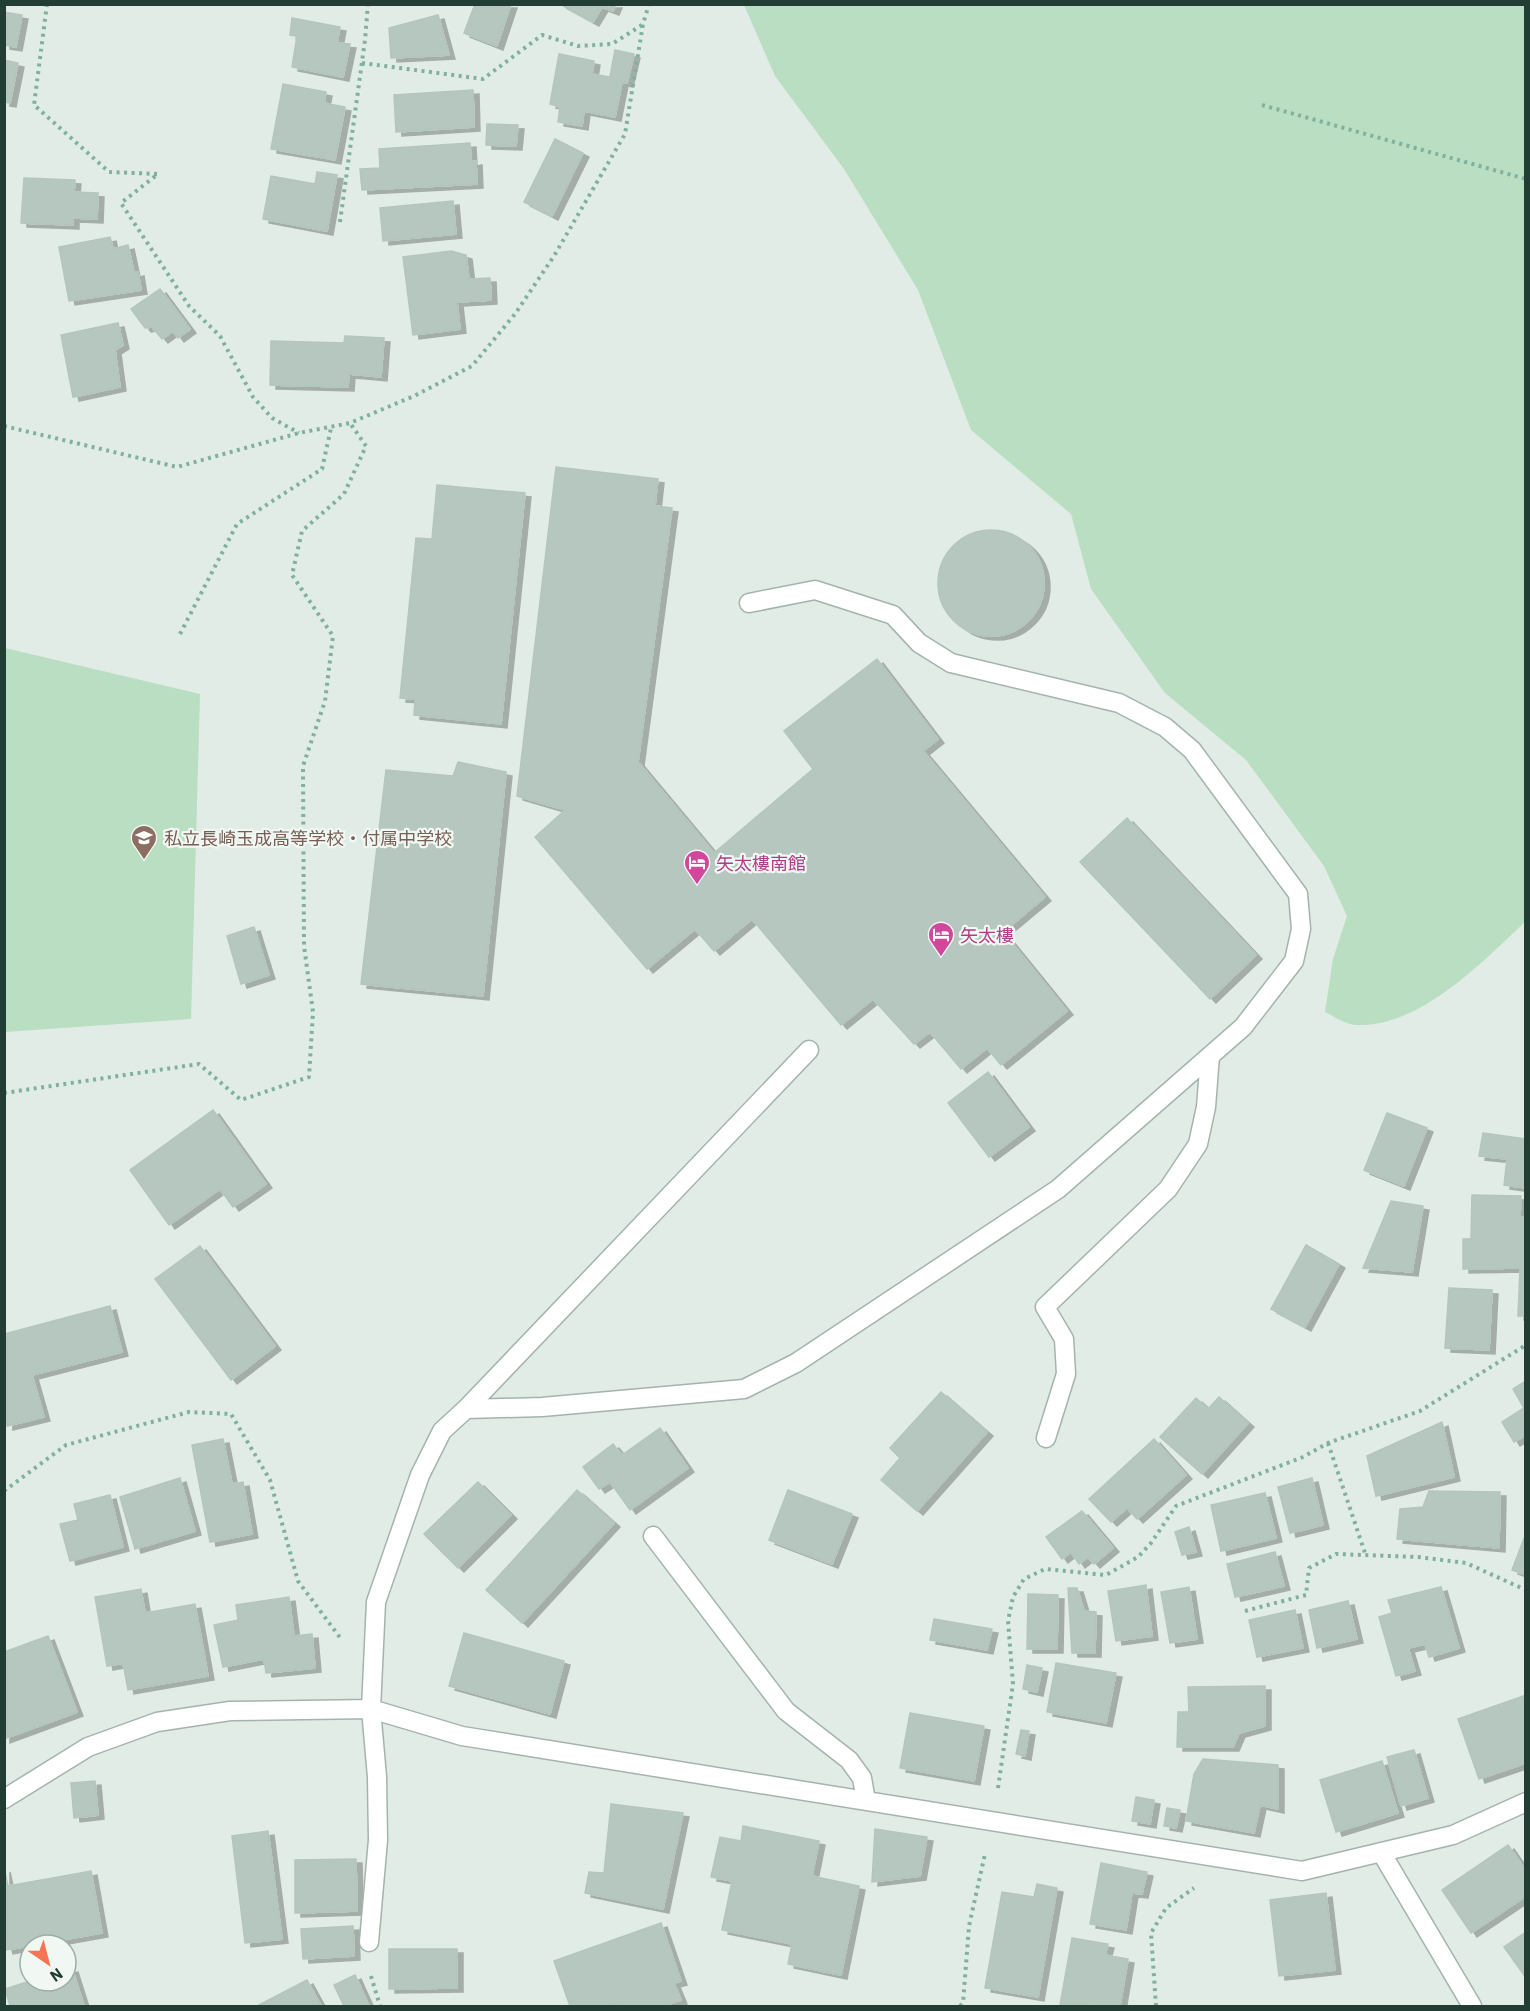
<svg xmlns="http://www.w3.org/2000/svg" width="1530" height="2011" font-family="Barlow,'Noto Sans JP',sans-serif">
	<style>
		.green { fill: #b9dec1 }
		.building { fill: #b6c7bf; stroke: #b3c6bd; stroke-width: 1.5; filter: url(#shadow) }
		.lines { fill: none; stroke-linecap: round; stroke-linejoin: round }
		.service-casing { stroke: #a4b4ad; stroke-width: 21 }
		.minor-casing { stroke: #a4b4ad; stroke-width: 21 }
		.path { stroke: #80b19f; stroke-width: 4; stroke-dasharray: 3 4.5; stroke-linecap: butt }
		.service { stroke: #fff; stroke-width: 18 }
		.minor { stroke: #fff; stroke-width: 18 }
		.labels { text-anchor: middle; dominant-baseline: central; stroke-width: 4.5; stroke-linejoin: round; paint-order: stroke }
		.education-label { font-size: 18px; fill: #785e54; stroke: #f1f8f4; text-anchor: start }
		.hotel-label { font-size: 18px; fill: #b23c85; stroke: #f1f8f4; text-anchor: start }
	</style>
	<defs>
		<filter id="shadow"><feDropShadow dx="6" dy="4" stdDeviation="0" flood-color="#0004"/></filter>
	</defs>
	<rect width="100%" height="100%" fill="#e1ece6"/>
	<path class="green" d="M744,5H1525V922C1481,963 1420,1028 1355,1025C1345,1024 1333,1016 1325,1012L1333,959L1347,916L1324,866L1246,760L1165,693L1091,589L1071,514L971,430L918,290L844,169L775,76Z
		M5,648L200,694L191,1019L5,1032Z"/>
	<path class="building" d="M475,4H511L497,46L464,33Z
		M560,4H616L613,11L602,7L593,22Z
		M4,12L22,15L16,47L4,45Z
		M438,15L449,55L391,58L389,28Z
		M292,18L340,27L337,43L350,44L343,77L292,67L297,36L290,35Z
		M615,50L634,54L627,83L622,82L615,117L584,111L582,126L558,122L560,107L550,104L559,54L594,61L592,74L610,77Z
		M4,60L18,63L10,103L4,102Z
		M283,84L326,92L324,103L345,107L335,160L271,149Z
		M473,90L474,127L396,132L394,95Z
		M487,124L518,125L516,146L486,145Z
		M555,139L583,153L552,216L524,202Z
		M470,143L471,162L476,161L477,184L362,190L360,169L380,168L379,149Z
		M317,172L337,175L327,231L263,219L271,176L315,184Z
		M24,178L75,180L74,192L98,193L97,219L73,218V225L21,223Z
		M453,201L456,234L383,241L380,208Z
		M110,237L113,249L128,245L134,273L138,272L141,290L69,301L59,247Z
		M451,251L466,255L469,279L490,278L491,300L457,302L460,329L413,335L403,257Z
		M160,289L190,329L178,338L173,331L162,339L152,327L145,328L131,309Z
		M118,323L123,345L115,350L120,387L73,397L61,335Z
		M345,336L384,338L381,377L349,374L348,387L270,385L271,341L344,343Z
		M556,467L658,479L655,506L672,508L638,762L714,853L813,769L784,731L877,659L938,739L923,751L1045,897L1003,932L1067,1011L1001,1065L987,1048L961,1069L930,1032L914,1044L873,999L841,1025L752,919L714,951L695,929L647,969L535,837L565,810L517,796Z
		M437,485L525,493L501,724L414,715L415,699L400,698L416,538L432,539Z
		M938 583a53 53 0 1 1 106 0a53 53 0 1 1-106 0Z
		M458,762L506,772L483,996L361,984L386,770L453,776Z
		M1127,818L1256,955L1210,999L1080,862Z
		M254,927L269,975L241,984L227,936Z
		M988,1072L1029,1127L989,1157L948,1103Z
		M213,1110L266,1184L233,1207L220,1189L169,1225L130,1170Z
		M1387,1113L1427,1128L1404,1186L1364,1170Z
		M1483,1133L1526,1139V1188L1504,1185L1507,1159L1479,1156Z
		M1472,1195L1521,1196L1520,1217H1526V1316H1518L1520,1268L1463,1269V1239H1471Z
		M1391,1201L1423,1206L1412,1272L1363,1268Z
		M1306,1245L1339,1264L1305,1327L1271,1309Z
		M200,1246L275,1346L231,1380L155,1279Z
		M1449,1288L1492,1290L1489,1350L1445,1348Z
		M110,1306L122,1352L32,1375L44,1417L7,1426L4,1334Z
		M1526,1381V1435L1514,1442L1502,1422L1524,1408L1513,1389Z
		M941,1392L987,1432L917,1511L881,1480L900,1458L890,1448Z
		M1219,1397L1248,1423L1202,1474L1160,1437L1196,1398L1208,1409Z
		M1442,1422L1454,1477L1376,1496L1367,1456Z
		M660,1428L688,1468L630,1510L610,1482L599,1489L583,1467L613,1444L622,1455Z
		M223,1439L232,1484L243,1482L252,1534L210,1542L192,1445Z
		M1154,1439L1186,1475L1137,1519L1127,1508L1111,1522L1089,1499Z
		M180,1478L195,1531L135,1549L120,1497Z
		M1312,1478L1323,1525L1290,1533L1278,1487Z
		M478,1482L511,1515L458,1568L424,1534Z
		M577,1490L614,1523L522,1623L486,1590Z
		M788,1490L852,1514L832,1564L769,1540Z
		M1429,1491L1500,1492L1499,1548L1397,1539L1400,1509L1423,1507Z
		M1265,1493L1276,1538L1221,1551L1211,1505Z
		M110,1495L123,1547L70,1561L60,1524L78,1520L74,1504Z
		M1082,1511L1113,1548L1094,1564L1088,1557L1079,1564L1071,1552L1062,1559L1046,1537Z
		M1189,1527L1196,1552L1182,1555L1175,1532Z
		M1526,1533V1575L1512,1570Z
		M1275,1552L1284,1586L1235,1597L1227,1564Z
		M1146,1585L1152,1636L1116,1641L1108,1591Z
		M1189,1587L1197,1639L1170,1643L1161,1592Z
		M1441,1587L1459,1648L1429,1657L1425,1644L1408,1648L1415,1671L1396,1676L1379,1617L1392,1613L1388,1600Z
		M1068,1588H1077L1084,1611L1096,1612L1095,1653H1072Z
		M141,1589L145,1613L195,1604L208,1676L128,1690L123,1663L107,1666L95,1597Z
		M1028,1594L1058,1595L1057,1649H1027Z
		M289,1597L294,1636L312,1634L315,1668L266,1673L264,1659L223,1667L214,1625L238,1620L236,1605Z
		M1348,1601L1357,1639L1317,1648L1309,1610Z
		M1295,1610L1303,1648L1257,1657L1249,1620Z
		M934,1619L992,1629L987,1650L930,1640Z
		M464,1633L564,1661L550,1714L449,1686Z
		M48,1636L77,1712L4,1739V1652Z
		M1056,1663L1116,1673L1106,1723L1047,1712Z
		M1027,1665L1042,1668L1037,1692L1023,1689Z
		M1265,1686V1726L1239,1733L1233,1747H1177L1178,1712H1189L1188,1687Z
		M1526,1695V1763L1479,1779L1458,1719Z
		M910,1713L984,1726L974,1781L900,1768Z
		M1021,1730L1029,1731L1025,1756L1016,1754Z
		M1414,1750L1428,1798L1401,1806L1387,1757Z
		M1203,1759L1278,1765V1809L1260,1805L1254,1833L1186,1821L1194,1774Z
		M1382,1761L1398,1813L1336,1832L1320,1780Z
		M95,1781L98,1815L74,1818L71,1783Z
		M1136,1797L1154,1800L1150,1824L1132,1821Z
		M611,1804L683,1813L663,1909L585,1893L589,1872L604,1873Z
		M1167,1808L1180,1810L1176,1828L1164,1826Z
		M743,1826L819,1841L812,1876L859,1886L841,1975L788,1964L792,1944L722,1930L732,1881L711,1877L720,1837L741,1841Z
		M875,1829L927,1837L920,1876L872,1882Z
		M268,1831L282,1939L245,1943L232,1836Z
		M1508,1845L1526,1871V1896L1471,1933L1442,1890Z
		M356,1859L357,1911L295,1913V1860Z
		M1101,1863L1147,1872L1142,1894L1132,1893L1126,1930L1090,1924Z
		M4,1868L8,1886L91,1871L102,1933L7,1950L4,1936Z
		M1037,1884L1057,1888L1038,1997L985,1988L1002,1892L1034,1897Z
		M1326,1893L1335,1970L1279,1976L1270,1900Z
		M661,1923L681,1981L674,1983L681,2000L664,2006H619L618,2003L607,2006H570L554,1961Z
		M353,1926L354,1956L303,1959L301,1929Z
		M1526,1932V1978L1504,1947Z
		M1072,1938L1108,1944L1105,1955L1128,1959L1120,2006L1060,2005Z
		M389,1949H457V1988L389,1989Z
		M72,1968L84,2006H10L5,1989L30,1981H66V1969Z
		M355,1975L369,2006H344L334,1985Z
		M307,1980L321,2006H257Z"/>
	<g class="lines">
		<defs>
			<path id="service" d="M466,1409L809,1050
				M1046,1438L1066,1374L1064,1339L1045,1307L1168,1189L1198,1144L1206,1107L1210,1056"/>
			<path id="minor" d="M653,1536L786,1711L849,1760L862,1778L866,1801
				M4,1799L88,1747L157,1722L230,1711L371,1709L462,1736L1302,1871L1453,1835L1526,1802
				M1381,1852L1472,2006
				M369,1942L378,1840L377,1777L371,1709L376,1602L420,1475L442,1431L466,1409L542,1407L744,1389L796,1363L1058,1189L1243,1027L1294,961L1301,929L1298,894L1192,750L1165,727L1119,703L951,663L919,643L893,615L815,590L749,603"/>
		</defs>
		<use href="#service" class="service-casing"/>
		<use href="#minor" class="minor-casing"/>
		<path class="path" d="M47,4L34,105L109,172L158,174L121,203L189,306L220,336L253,397L272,418L299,433
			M362,63L483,79L542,35L578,46L612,44L642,25
			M1262,105L1526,179
			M340,222L365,40L368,4
			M4,426L177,467L299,433L350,423L414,396L472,366L515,314L554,256L625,134L643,24L649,4
			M180,634L237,524L322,469L331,428
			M4,1093L199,1064L241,1100L309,1077L313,1012L304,946L303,766L325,701L333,636L292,575L302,531L344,494L366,446L350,423
			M1328,1443L1365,1553
			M4,1491L66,1445L189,1412L231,1414L270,1480L298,1581L341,1639
			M1245,1611L1306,1595L1309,1568L1336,1554L1418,1557L1466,1563L1526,1590
			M998,1788L1013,1684L1008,1621L1013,1597L1024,1579L1045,1569L1106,1575L1138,1557L1151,1543L1176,1506L1303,1457L1328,1443L1420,1411L1526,1345
			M371,1976L380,2006
			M960,2006L963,2003L969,1926L985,1854
			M1156,2006L1151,1933L1166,1908L1194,1888"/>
		<use href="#service" class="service"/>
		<use href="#minor" class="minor"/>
	</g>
	<defs>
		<symbol id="school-pin" viewBox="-11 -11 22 30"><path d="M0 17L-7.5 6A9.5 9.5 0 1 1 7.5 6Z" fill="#8d6e63" stroke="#f1f8f4"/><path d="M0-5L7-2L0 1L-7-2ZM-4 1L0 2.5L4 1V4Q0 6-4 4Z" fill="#fff"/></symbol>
		<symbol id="hotel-pin" viewBox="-11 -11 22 30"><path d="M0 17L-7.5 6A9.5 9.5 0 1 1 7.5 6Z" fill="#d1479c" stroke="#f1f8f4"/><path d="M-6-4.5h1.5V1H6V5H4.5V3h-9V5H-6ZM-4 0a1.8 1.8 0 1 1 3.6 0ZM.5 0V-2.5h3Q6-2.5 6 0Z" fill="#fff"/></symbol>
	</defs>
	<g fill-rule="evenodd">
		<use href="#school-pin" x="129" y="823" width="30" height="40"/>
		<use href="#hotel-pin" x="682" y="848" width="30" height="40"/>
		<use href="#hotel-pin" x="926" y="920" width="30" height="40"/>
	</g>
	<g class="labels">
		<g class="education-label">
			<text x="164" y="838">私立長崎玉成高等学校・付属中学校</text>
		</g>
		<g class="hotel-label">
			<text x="716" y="863">矢太樓南館</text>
			<text x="960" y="935">矢太樓</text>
		</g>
	</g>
	<rect width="1530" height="2011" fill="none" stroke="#213d34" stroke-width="12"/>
	<g transform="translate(48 1963) rotate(145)"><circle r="28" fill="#f1f8f4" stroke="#9eada7" stroke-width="1.5"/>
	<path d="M0-4.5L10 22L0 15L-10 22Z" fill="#f67354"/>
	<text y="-9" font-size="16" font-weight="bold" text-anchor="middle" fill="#213d34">N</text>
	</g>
</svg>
